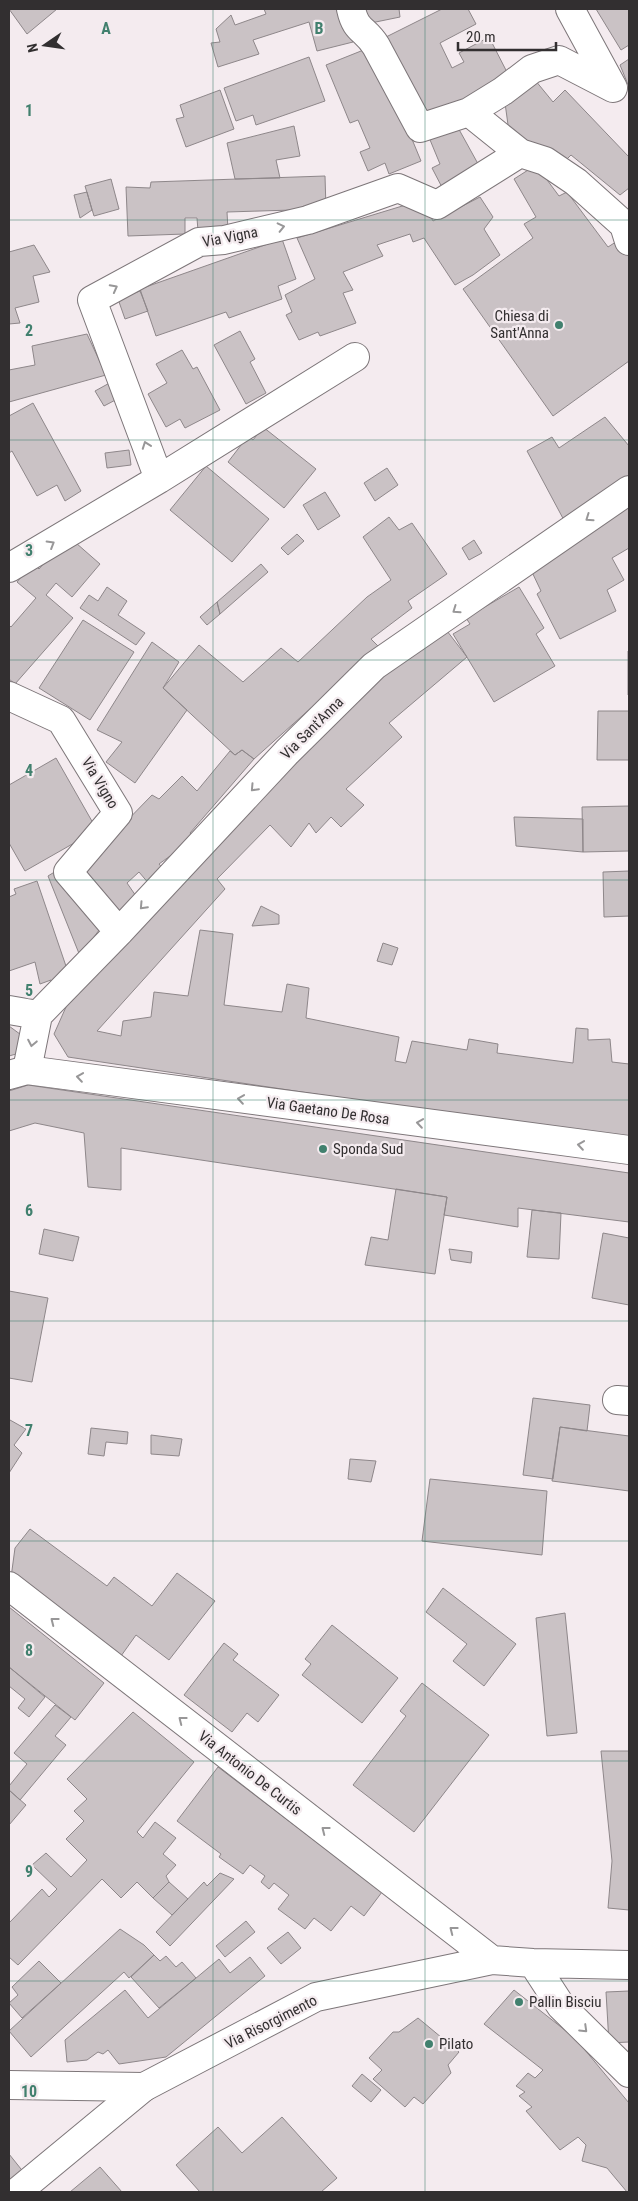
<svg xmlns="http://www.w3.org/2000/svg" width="638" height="2201" font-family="'Roboto Condensed',sans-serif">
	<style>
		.building { fill: #cac2c5; stroke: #8e878a }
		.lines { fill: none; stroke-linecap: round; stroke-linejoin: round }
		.street-casing { stroke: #7d7679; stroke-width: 30 }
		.secondary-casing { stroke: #7d7679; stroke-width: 30 }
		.street { stroke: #fff; stroke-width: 28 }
		.secondary { stroke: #fff; stroke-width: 28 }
		.oneway { stroke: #989798 }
		.grid { fill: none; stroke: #41806e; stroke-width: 1; stroke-opacity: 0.55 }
		.poi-dot { fill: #41806e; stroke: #f4ebef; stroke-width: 2 }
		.labels { text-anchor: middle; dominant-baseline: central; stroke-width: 4.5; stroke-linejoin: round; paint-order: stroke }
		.street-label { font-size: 15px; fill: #322f30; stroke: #f4ebef }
		.poi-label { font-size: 15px; fill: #322f30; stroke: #f4ebef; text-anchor: start }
		.grid-label { font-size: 16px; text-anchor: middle; font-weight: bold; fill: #41806e; stroke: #f4ebef; stroke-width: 4.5; stroke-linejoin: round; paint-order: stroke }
	</style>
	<rect width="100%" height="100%" fill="#f4ebef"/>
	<path class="building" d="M9,9H57L27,34Z
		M264,9H343L353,42L317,51L309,22L253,40L259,54L218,67L211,43L220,42L216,29L231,15L235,25L266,14Z
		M365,9H399L400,17L366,24Z
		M442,9H468L476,24L440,43L452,68L464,62L459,53L489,37L510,78L425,122L382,39Z
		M596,9H629V45L621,50Z
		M366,49L385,74L421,161L389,174L385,163L368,171L360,152L370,148L358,120L350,123L326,65Z
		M309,57L325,101L256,125L253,115L236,121L224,88Z
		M629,59V87L620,65Z
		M535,80L553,102L565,90L629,157V188L620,195L571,155L563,163L522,137L509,132L505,103Z
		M220,90L234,129L186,147L176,119L184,117L180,105Z
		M456,124L482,171L445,193L432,168L440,164L428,135Z
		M294,126L300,156L276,160L280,178L235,179L227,143Z
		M536,165L559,196L567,192L608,247L622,238L629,253V361L553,416L463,289L533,238L524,224L536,217L514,179Z
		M325,176L326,209L227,212L228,230L198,231L197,218H185V234L128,236L126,187L150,188L151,182Z
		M111,179L119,209L94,216L85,186Z
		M87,192L92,210L80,218L74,195Z
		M480,197L493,217L484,229L500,255L473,275L455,285L424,238L413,242L410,234L377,245L383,256L343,272L353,290L343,293L356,323L320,336L318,332L299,340L286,315L292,312L285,295L315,279L297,238L422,200L433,221Z
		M282,239L296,279L278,286L282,299L229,318L226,312L156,336L140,289Z
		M34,245L50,272L33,276L39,302L15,308L20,323L9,324V252Z
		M140,291L148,311L125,319L118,299Z
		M240,331L255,359L250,362L266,393L246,404L214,345Z
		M87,334L106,375L9,402V370L35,365L32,346Z
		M182,350L193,369L197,367L220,410L185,428L180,419L166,427L148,394L167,383L156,364Z
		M115,380L123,396L104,406L95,391Z
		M33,403L81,491L65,501L57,485L37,496L12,451L9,453V416Z
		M605,417L629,446V482L566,524L527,451L552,437L559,448Z
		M263,427L316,469L284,508L228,462L248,436L253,440Z
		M129,450L131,465L107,468L105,453Z
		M206,466L269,519L232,562L170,510Z
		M387,468L398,485L375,501L364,483Z
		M325,492L340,516L318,530L303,505Z
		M629,505V548L612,558L624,580L607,590L616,611L560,639L537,594L541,591L531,570Z
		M389,517L399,530L412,523L447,574L408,601L412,608L371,639L379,647L254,759L242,750L235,755L163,688L199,645L243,682L281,648L298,662L367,597L391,580L363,537Z
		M297,534L304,541L288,555L281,548Z
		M68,536L100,564L72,597L56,583L46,595L73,618L15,684L9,679V625L11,627L36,598L17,582L33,563L39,569Z
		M474,540L482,553L469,560L462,548Z
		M261,564L268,572L220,614L217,602Z
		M107,587L127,601L118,615L145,633L136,645L80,608L89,595L98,601Z
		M519,587L544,628L536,634L555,666L494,702L453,634L470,624L466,618Z
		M217,602L220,614L207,625L200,617Z
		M83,620L134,652L90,720L39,688Z
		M444,627L467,657L389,723L402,737L346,789L364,805L341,827L331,817L316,833L309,823L291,847L270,825L217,879L225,889L97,1031L121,1036L123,1021L151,1017L154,992L188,996L200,930L233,934L224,1005L282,1012L287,984L309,988L306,1018L399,1037L395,1061L406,1063L412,1041L467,1050L469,1039L498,1044L497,1053L573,1063L576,1028L588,1029V1040L610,1039L612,1062L629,1064V1141L68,1057L54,1034L66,1007L250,805L386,670Z
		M152,642L179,662L163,688L187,710L135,783L106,762L122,742L97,730Z
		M628,651H629V695H628Z
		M598,711H629V760H597Z
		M242,750L254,759L190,833L199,843L177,851L159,864L166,872L150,885L139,872L127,883L136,896L117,914L78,871L152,795L159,799L182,776L197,791L230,751L235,755Z
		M56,758L97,830L25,871L9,843V785Z
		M629,806V851L583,852L582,807Z
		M514,817L583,819V852L516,846Z
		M61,868L105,922L80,956L48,876Z
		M629,871V916L604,917L603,872Z
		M37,881L68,972L52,985L51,980L40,984L35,962L9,971V897L16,894L14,889Z
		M261,906L279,915V924L252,926Z
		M383,943L398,948L392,965L377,961Z
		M9,1026L28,1040L23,1052L9,1056Z
		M28,1085L629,1173V1222L518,1208V1227L444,1215L447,1197L121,1148V1190L88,1187L84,1133L35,1123L9,1131V1091Z
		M396,1189L447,1197L435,1274L365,1265L371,1237L388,1240Z
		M532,1210L561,1213L559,1259L527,1257Z
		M44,1229L79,1237L73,1261L39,1254Z
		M603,1233L629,1238V1305L592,1298Z
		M449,1249L472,1252L471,1263L451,1260Z
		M9,1291L48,1298L32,1382L9,1378Z
		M533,1398L590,1405L587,1431L560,1427L553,1479L523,1475Z
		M10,1420L26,1429L14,1445L22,1453L9,1473V1423Z
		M560,1427L629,1436V1491L552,1481Z
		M91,1428L128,1432L127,1444L106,1442L104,1456L88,1454Z
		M151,1435L182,1439L179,1456L151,1454Z
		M350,1459L376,1461L371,1482L348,1479Z
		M430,1479L547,1491L542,1555L422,1541Z
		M30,1529L107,1586L114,1577L152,1606L177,1573L215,1601L169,1660L136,1635L116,1663L10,1585L15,1548Z
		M443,1588L516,1644L484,1686L453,1661L467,1644L426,1612Z
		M9,1607L104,1683L75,1720L9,1667Z
		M565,1613L577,1733L547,1736L536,1618Z
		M332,1625L398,1678L362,1723L302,1675L311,1664L305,1659Z
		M224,1643L238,1654L233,1660L279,1695L258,1722L247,1713L232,1732L184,1695Z
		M9,1667L45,1697L29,1717L18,1708L25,1699L9,1686Z
		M422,1683L489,1735L414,1832L353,1785L406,1716L400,1711Z
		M55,1705L71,1717L55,1736L66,1745L20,1800L9,1790V1786L27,1764L14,1753Z
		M133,1712L194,1762L137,1832L143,1838L155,1822L176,1838L163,1854L176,1865L166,1876L169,1882L153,1898L137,1882L121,1898L102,1879L18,1965L9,1957V1923L42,1889L49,1897L57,1889L32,1865L46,1853L71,1877L87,1860L66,1839L84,1821L74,1811L87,1799L67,1779Z
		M601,1751H629V1910L608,1908L612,1861Z
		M218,1767L382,1892L364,1916L351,1906L331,1931L314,1918L305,1929L278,1909L289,1895L274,1883L269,1889L261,1882L265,1876L250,1865L243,1874L219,1857L221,1854L177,1821Z
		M9,1790L26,1805L9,1825Z
		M220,1873L234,1879L170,1946L156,1932L204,1882L207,1886Z
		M169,1882L188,1899L172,1915L153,1898Z
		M246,1921L255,1932L225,1957L216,1946Z
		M120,1929L144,1945L154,1955L129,1978L124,1972L31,2057L9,2031Z
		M288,1932L301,1948L281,1964L267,1948Z
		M154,1955L160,1961L166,1956L176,1967L182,1962L196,1978L159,2008L131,1977Z
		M250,1957L265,1976L166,2057L119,2064L108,2050L103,2054L98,2052L87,2060L67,2062L65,2040L125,1990L148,2018L219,1959L230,1973Z
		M39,1961L61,1983L22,2018L9,2003L18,1995L12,1987Z
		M514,1990L575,2038L629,2103V2192H627L607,2168L582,2161L586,2145L578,2137L560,2150L526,2111L532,2107L519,2096L525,2092L516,2086L528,2073L535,2078L543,2070L484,2024Z
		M629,1991V2042L609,2043L606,1992Z
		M418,2018L459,2052L448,2065L451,2073L423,2104L414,2097L405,2107L373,2079L382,2070L369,2058L393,2032H399Z
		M362,2074L381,2090L371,2102L352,2086Z
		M282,2117L337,2178L321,2192H200L176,2165L218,2127L242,2153Z
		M9,2154L25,2174L9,2188Z
		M100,2167L122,2192H70Z"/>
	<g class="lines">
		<defs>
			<path id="street" d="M351,9C356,32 365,28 376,46L420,128L469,112L520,153L545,161L576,182L624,225L629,241
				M469,112L503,91L532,69L559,60L613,88L570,9
				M159,479L355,357
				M9,568L159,479L92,300L199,242L224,240L308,220L398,188L437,205L520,153
				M9,696L61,720L118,813L68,872L119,932
				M9,1010L38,1015
				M38,1015L119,932L287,752L374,666L629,490
				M27,1070L38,1015
				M617,1400L629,1401
				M17,2192L144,2087"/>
			<path id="secondary" d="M9,1075L27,1070L629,1150
				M9,1586L492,1960
				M533,1963L561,2006L629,2073
				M9,2085L144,2087L316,1997L492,1960L533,1963L629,1965"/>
		</defs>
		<use href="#street" class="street-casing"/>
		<use href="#secondary" class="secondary-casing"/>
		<use href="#street" class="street"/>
		<use href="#secondary" class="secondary"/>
	</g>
	<defs><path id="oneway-chevron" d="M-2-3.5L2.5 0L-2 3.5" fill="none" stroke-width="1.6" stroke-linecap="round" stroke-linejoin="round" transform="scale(1.25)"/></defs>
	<g class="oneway">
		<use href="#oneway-chevron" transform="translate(281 227) rotate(-13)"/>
		<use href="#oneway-chevron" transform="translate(114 288) rotate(-28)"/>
		<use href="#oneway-chevron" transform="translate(146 445) rotate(-110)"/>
		<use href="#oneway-chevron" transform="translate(589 518) rotate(145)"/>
		<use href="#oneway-chevron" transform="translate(51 544) rotate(-31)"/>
		<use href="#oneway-chevron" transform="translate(456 610) rotate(145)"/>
		<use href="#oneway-chevron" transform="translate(254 788) rotate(133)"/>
		<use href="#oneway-chevron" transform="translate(143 906) rotate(133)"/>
		<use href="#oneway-chevron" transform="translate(32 1043) rotate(101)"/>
		<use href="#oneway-chevron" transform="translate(80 1077) rotate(-172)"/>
		<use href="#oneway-chevron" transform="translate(241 1099) rotate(-172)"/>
		<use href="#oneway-chevron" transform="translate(420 1123) rotate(-172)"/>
		<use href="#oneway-chevron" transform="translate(581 1145) rotate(-172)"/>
		<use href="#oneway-chevron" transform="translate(54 1621) rotate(-142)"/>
		<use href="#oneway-chevron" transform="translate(182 1720) rotate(-142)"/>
		<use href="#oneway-chevron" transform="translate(325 1830) rotate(-142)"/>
		<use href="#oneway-chevron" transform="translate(453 1930) rotate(-142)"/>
		<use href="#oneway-chevron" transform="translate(584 2029) rotate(44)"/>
	</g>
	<path class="grid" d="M213,9V2192M425,9V2192M9,220H629M9,440H629M9,660H629M9,880H629M9,1100H629M9,1321H629M9,1541H629M9,1761H629M9,1981H629"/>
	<g class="poi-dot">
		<circle cx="559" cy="325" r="5"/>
		<circle cx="323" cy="1149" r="5"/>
		<circle cx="519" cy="2002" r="5"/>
		<circle cx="429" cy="2044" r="5"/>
	</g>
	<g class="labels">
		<g class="street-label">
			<text transform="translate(230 237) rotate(-11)">Via Vigna</text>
			<text transform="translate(312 728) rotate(-45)">Via Sant'Anna</text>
			<text transform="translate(100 783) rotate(59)">Via Vigno</text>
			<text transform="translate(328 1111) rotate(8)">Via Gaetano De Rosa</text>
			<text transform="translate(250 1773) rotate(38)">Via Antonio De Curtis</text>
			<text transform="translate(271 2022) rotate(-27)">Via Risorgimento</text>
		</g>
		<g class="poi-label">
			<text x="549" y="316" text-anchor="end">Chiesa di<tspan x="549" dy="17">Sant'Anna</tspan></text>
			<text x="333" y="1149">Sponda Sud</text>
			<text x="529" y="2002">Pallin Bisciu</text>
			<text x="439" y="2044">Pilato</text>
		</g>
	</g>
	<g class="grid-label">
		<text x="106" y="34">A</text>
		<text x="319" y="34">B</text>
		<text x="29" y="116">1</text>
		<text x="29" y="336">2</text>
		<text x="29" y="556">3</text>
		<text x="29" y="776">4</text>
		<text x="29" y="996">5</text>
		<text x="29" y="1216">6</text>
		<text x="29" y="1436">7</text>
		<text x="29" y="1656">8</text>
		<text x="29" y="1877">9</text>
		<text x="29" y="2097">10</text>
	</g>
	<rect width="638" height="2201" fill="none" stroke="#322f30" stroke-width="20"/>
	<g transform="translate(45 45) rotate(257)" stroke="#f4ebef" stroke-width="4" paint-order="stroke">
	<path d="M0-4L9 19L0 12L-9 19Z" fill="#322f30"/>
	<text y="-8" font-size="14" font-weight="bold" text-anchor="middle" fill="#322f30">N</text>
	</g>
	<path d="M458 42v8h98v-8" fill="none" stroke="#322f30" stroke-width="2.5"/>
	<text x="466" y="42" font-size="15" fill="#322f30" stroke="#f4ebef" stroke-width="4" paint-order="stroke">20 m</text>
</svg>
